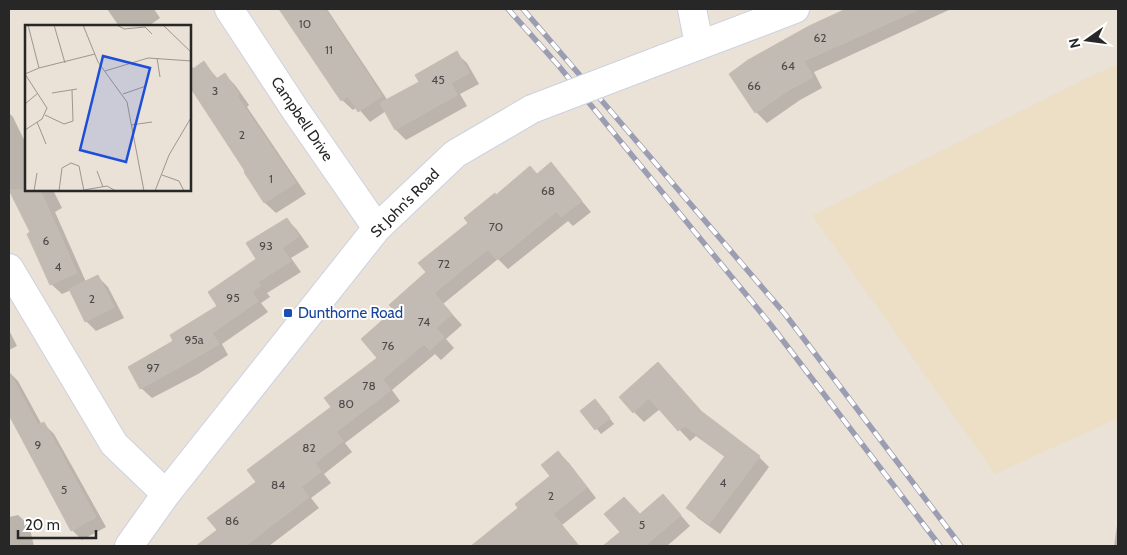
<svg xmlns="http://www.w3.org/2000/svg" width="1127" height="555" font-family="Cabin,sans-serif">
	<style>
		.education { fill: #ecdfc6 }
		.shadow { fill: #0003 }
		.building { fill: #c2bbb4; stroke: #c5bdb2 }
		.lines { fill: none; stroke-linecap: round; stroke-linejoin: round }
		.minor-casing { stroke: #cdd1e0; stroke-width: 30 }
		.minor { stroke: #fff; stroke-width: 28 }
		.rail-casing { stroke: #9b9eb2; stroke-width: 5.5 }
		.rail { stroke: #fff; stroke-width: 4; stroke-dasharray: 11; stroke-linecap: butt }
		.minor-bridge-casing { stroke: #cdd1e0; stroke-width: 30; stroke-linecap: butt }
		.minor-bridge { stroke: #fff; stroke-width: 28 }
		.transit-dot { fill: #1a4fb4; stroke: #fff; stroke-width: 2 }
		.labels { text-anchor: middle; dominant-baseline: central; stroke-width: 4; stroke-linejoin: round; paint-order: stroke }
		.number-label { font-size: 12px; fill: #4e4c4a }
		.street-label { font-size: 15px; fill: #272727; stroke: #fff }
		.transit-label { font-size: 15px; fill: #164399; stroke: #fff; text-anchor: start }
		.inset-road { fill: none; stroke: #9c9791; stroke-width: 1 }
		.view { fill: #1d4ed8; fill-opacity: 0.15; stroke: #1d4ed8; stroke-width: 2.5 }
		.inset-edge { fill: none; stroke: #272727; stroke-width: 2.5 }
	</style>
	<rect width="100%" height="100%" fill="#eae1d7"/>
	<path class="education" d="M1118,64V418L995,474L812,215L1072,85Z"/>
	<path class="shadow" d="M107,9H154L160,18L150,25L151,26H119Z
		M280,9H327L388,101L420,82L456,53L467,63L479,84L460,94L467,106L406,140L396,130L386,111L370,122L357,107L353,110L342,100Z
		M850,9H951L814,72L822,88L800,100L767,123L756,112L731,74L810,27Z
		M190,63L194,70L204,63L218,79L225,75L235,85L249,105L247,107L306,194L276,213L265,203L190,85Z
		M9,113L13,117L26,144V190H53L62,208L55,212L86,282L98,277L108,287L124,318L96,331L86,321L71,290L62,294L51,284L32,233L9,187Z
		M551,164L591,212L573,226L568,221L508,269L498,259L443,304L462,325L446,339L454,348L441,360L435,354L392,390L400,401L345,443L352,452L324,474L331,483L311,498L319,508L269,546H198L219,531L258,482L333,407L379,358L396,310L470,224L496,196L538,175Z
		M287,219L297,230L309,247L291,258L301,272L267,293L270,297L261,303L268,312L222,344L228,355L198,374L152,398L141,388L175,341L218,306L258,259Z
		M9,330L17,346L9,350Z
		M658,364L705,415L759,457L769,467L720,534L698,518L687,507L725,457L696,436L690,441L660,409L644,422L634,412Z
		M9,372L18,381L42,425L44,424L54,434L106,527L82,540L72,530L9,413Z
		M600,406L614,424L601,434L582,411Z
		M558,452L569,463L596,498L562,525L577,543L573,546H473L520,508L552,477Z
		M673,506L690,526L667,546H605L640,516Z
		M18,515L29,525L34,546H9V517Z
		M1118,519V546H1114Z"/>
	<path class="building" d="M279,9H325L382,96L358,112L348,96L341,101Z
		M846,9H920L804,61L813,77L789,90L755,113L729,74L748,60L809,26Z
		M457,51L469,73L451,83L457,95L395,130L380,103L419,82L415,75Z
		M204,61L216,79L225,73L239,94L237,96L296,183L264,203L244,172L245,171L190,87V71Z
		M551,162L582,201L561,217L557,211L497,260L488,249L434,293L452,314L436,328L444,337L430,350L424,344L383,379L391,390L336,432L343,441L315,463L321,472L301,487L309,497L245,546H196L217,530L207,518L256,482L247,470L331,407L324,398L377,358L361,339L394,310L389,305L426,272L418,263L468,223L464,218L495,193L496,195L530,166L537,174Z
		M9,190H40L77,273L50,285L27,234L30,232Z
		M287,218L299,236L282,248L291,261L258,282L260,286L252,292L258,301L212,333L219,344L187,363L140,389L128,367L173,341L170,335L217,306L208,292L256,259L246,243Z
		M98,275L114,307L85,322L69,289Z
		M658,362L701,411L760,456L709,524L686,508L725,456L685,426L678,431L649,398L633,413L619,397Z
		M9,372L38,425L44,422L96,517L71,531L9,415Z
		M595,399L610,418L595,430L580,411Z
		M558,451L587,487L553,514L579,546H471L518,508L515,504L550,476L541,465Z
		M663,494L681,515L645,546H603L620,532L604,514L624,497L640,514Z"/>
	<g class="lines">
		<defs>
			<path id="minor" d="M229,9L296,111L377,228
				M692,9L699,44
				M663,59L795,9
				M9,268L114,444L166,494
				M129,546L166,494L377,228L455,154L532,109"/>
		</defs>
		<use href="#minor" class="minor-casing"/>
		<use href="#minor" class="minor"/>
		<defs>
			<path id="rail" d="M508,9L558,65L771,325L940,546
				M523,9L785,314L961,546"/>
		</defs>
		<use href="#rail" class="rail-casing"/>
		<use href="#rail" class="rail"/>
		<defs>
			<path id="minor-bridge" d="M532,109L663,59"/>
		</defs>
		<use href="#minor-bridge" class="minor-bridge-casing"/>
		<use href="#minor-bridge" class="minor-bridge"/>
	</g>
	<rect class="transit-dot" x="283" y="308" width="10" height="10" rx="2.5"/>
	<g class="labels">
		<g class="number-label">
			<text x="305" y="23">10</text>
			<text x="820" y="37">62</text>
			<text x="329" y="49">11</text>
			<text x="788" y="65">64</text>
			<text x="438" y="79">45</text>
			<text x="754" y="85">66</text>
			<text x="215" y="90">3</text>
			<text x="242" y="134">2</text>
			<text x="271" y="178">1</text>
			<text x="548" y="190">68</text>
			<text x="496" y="226">70</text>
			<text x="46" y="240">6</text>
			<text x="266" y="245">93</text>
			<text x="444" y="263">72</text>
			<text x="58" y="266">4</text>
			<text x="233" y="297">95</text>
			<text x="92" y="298">2</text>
			<text x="424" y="321">74</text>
			<text x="194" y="339">95a</text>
			<text x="388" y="345">76</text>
			<text x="153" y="367">97</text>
			<text x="369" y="385">78</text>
			<text x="346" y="403">80</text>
			<text x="38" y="444">9</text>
			<text x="309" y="447">82</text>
			<text x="723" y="482">4</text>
			<text x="278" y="484">84</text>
			<text x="64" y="489">5</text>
			<text x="551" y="495">2</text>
			<text x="232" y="520">86</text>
			<text x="642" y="524">5</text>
		</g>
		<g class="street-label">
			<text transform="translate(302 119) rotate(56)">Campbell Drive</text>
			<text transform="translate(405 203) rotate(-45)">St John's Road</text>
		</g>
		<g class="transit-label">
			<text x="298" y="313">Dunthorne Road</text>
		</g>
	</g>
	<g transform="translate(25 25)">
		<rect width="166" height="166" fill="#eae1d7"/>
		<path class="inset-road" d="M3,0L14,43M29,0L40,38M58,0L73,37L102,77L119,166M92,0L99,4L120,2L127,9M138,0L167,28M132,33L135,52M80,46L123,33L167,36M0,49L14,43L70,29M27,68L52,64M98,69L121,61M0,79L13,68M20,90L39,99L48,96L47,65M12,97L21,119M106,100L127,97M0,105L17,94L22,83L0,49M72,146L78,162M137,150L154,156L159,166M59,165L82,161L91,166M9,166L12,148M34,166L37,143L46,138L54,141L59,166M130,166L144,130L167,91"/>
		<path class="view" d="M78,31L125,43L101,137L55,125Z"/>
		<rect width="166" height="166" class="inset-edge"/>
	</g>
	<rect width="1127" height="555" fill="none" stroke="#272727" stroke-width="20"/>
	<g transform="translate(1087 40) rotate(256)" stroke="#ffffff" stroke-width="4" paint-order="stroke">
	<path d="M0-4L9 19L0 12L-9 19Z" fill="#272727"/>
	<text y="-8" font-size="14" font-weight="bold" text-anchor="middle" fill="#272727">N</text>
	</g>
	<path d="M18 530v8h78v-8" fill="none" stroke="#272727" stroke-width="2.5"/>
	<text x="25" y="530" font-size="15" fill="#272727" stroke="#ffffff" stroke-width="4" paint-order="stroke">20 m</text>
</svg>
